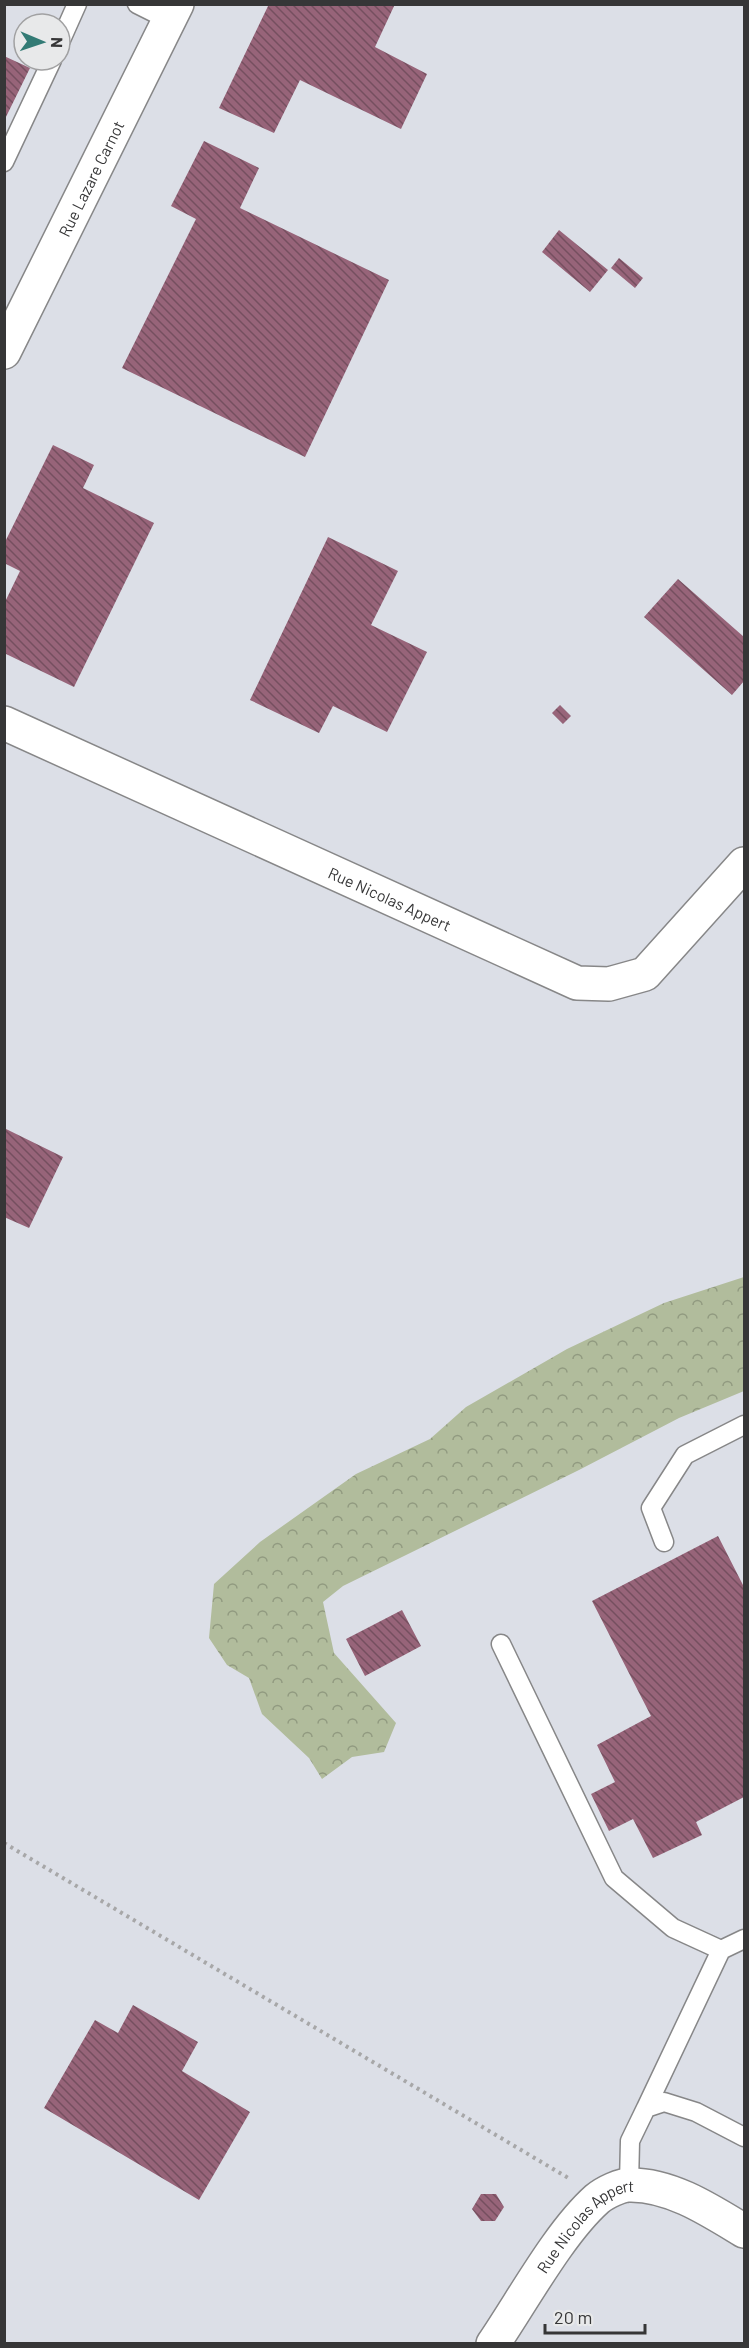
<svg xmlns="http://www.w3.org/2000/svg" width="749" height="2348" font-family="Barlow,sans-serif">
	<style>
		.built { fill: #dcdfe7; fill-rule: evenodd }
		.forest { fill: url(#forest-crowns) }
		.building { fill: url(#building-back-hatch) }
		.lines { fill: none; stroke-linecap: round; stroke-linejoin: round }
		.service-casing { stroke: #878788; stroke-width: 21 }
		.minor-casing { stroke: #878788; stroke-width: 36 }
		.path { stroke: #a7a7a8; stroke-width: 4; stroke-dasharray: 3 4.5; stroke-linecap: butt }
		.service { stroke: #fff; stroke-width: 18 }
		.minor { stroke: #fff; stroke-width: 33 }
		.labels { text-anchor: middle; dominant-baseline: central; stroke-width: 6; stroke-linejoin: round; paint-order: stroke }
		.street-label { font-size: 16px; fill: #363637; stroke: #e8e9ea }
	</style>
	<defs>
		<pattern id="forest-crowns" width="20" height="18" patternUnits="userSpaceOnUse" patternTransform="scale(1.5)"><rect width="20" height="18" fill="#b1bc9c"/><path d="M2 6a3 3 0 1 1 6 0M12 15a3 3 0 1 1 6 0" fill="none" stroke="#919a80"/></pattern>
		<pattern id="building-back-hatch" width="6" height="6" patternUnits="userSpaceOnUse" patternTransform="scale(1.5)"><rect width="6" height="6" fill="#976479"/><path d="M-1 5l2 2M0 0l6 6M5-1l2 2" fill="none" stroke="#754f5f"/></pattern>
	</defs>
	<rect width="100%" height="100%" fill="#e8e9ea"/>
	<path class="built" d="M5,5H744V2343L5,2344ZM24,24H60V60H24Z"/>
	<path class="forest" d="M744,1277V1391L679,1418L579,1470L343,1586L323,1602L334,1653L396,1723L384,1752L352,1757L322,1779L309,1758L262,1714L249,1678L227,1665L209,1638L214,1584L260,1542L356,1474L430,1439L466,1407L567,1349L664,1303Z"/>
	<path class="building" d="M269,4H395L375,47L427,74L401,129L300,80L274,133L219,108Z
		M4,56L30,68L4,121Z
		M204,141L259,168L240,208L389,280L305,457L122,368L196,219L171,206Z
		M559,230L608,270L590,292L542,252Z
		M619,258L643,278L635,288L611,268Z
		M53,445L94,465L83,488L154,523L74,687L4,653V604L20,571L4,563V544Z
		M328,537L398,571L371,625L427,652L387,732L333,706L319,733L250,700Z
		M678,579L744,637V681L732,695L644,617Z
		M560,705L571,716L563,724L552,713Z
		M4,1128L63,1157L29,1228L4,1217Z
		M718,1536L744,1587V1797L696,1822L702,1835L653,1858L633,1819L609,1831L591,1794L615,1782L597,1745L651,1716L592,1601Z
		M402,1610L421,1646L365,1676L346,1639Z
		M133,2005L198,2042L182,2071L250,2112L199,2200L44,2108L95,2020L118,2033Z
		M481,2194H496L504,2207L495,2221H481L472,2209Z"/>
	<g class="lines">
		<defs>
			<path id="service" d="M137,4L169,20
				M60,42L77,4
				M4,162L52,60
				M664,1542L651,1508L685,1455L744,1425
				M501,1644L614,1878L673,1928L721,1950L744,1939
				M646,2108L721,1950
				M629,2184L630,2141L646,2108L664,2102L696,2112L744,2137"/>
			<g id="minor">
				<path id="s1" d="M4,352L177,4"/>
				<path id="s2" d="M4,723L577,983L609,984L645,974L744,864"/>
				<path id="s3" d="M493,2344C523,2300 559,2233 597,2199C604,2193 622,2184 631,2185C672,2185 711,2211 744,2231"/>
			</g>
		</defs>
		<use href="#service" class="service-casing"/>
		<use href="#minor" class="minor-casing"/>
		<path class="path" d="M4,1843L570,2179"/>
		<use href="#service" class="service"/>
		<use href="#minor" class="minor"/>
	</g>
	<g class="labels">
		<g class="street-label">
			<text stroke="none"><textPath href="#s1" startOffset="194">Rue Lazare Carnot</textPath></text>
			<text stroke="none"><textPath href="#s2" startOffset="424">Rue Nicolas Appert</textPath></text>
			<text stroke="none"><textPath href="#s3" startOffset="153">Rue Nicolas Appert</textPath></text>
		</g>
	</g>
	<rect width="749" height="2348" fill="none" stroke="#363637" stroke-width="12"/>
	<g transform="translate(42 42) rotate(92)"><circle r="28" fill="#e8e9ea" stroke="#a1a1a2" stroke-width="1.5"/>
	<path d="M0-4.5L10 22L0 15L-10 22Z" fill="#337b75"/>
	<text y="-9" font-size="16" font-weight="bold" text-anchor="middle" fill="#363637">N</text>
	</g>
	<path d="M545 2324v9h100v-9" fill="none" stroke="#363637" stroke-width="3"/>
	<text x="554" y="2324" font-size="18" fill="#363637" stroke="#e8e9ea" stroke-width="4.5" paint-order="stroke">20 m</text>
</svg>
